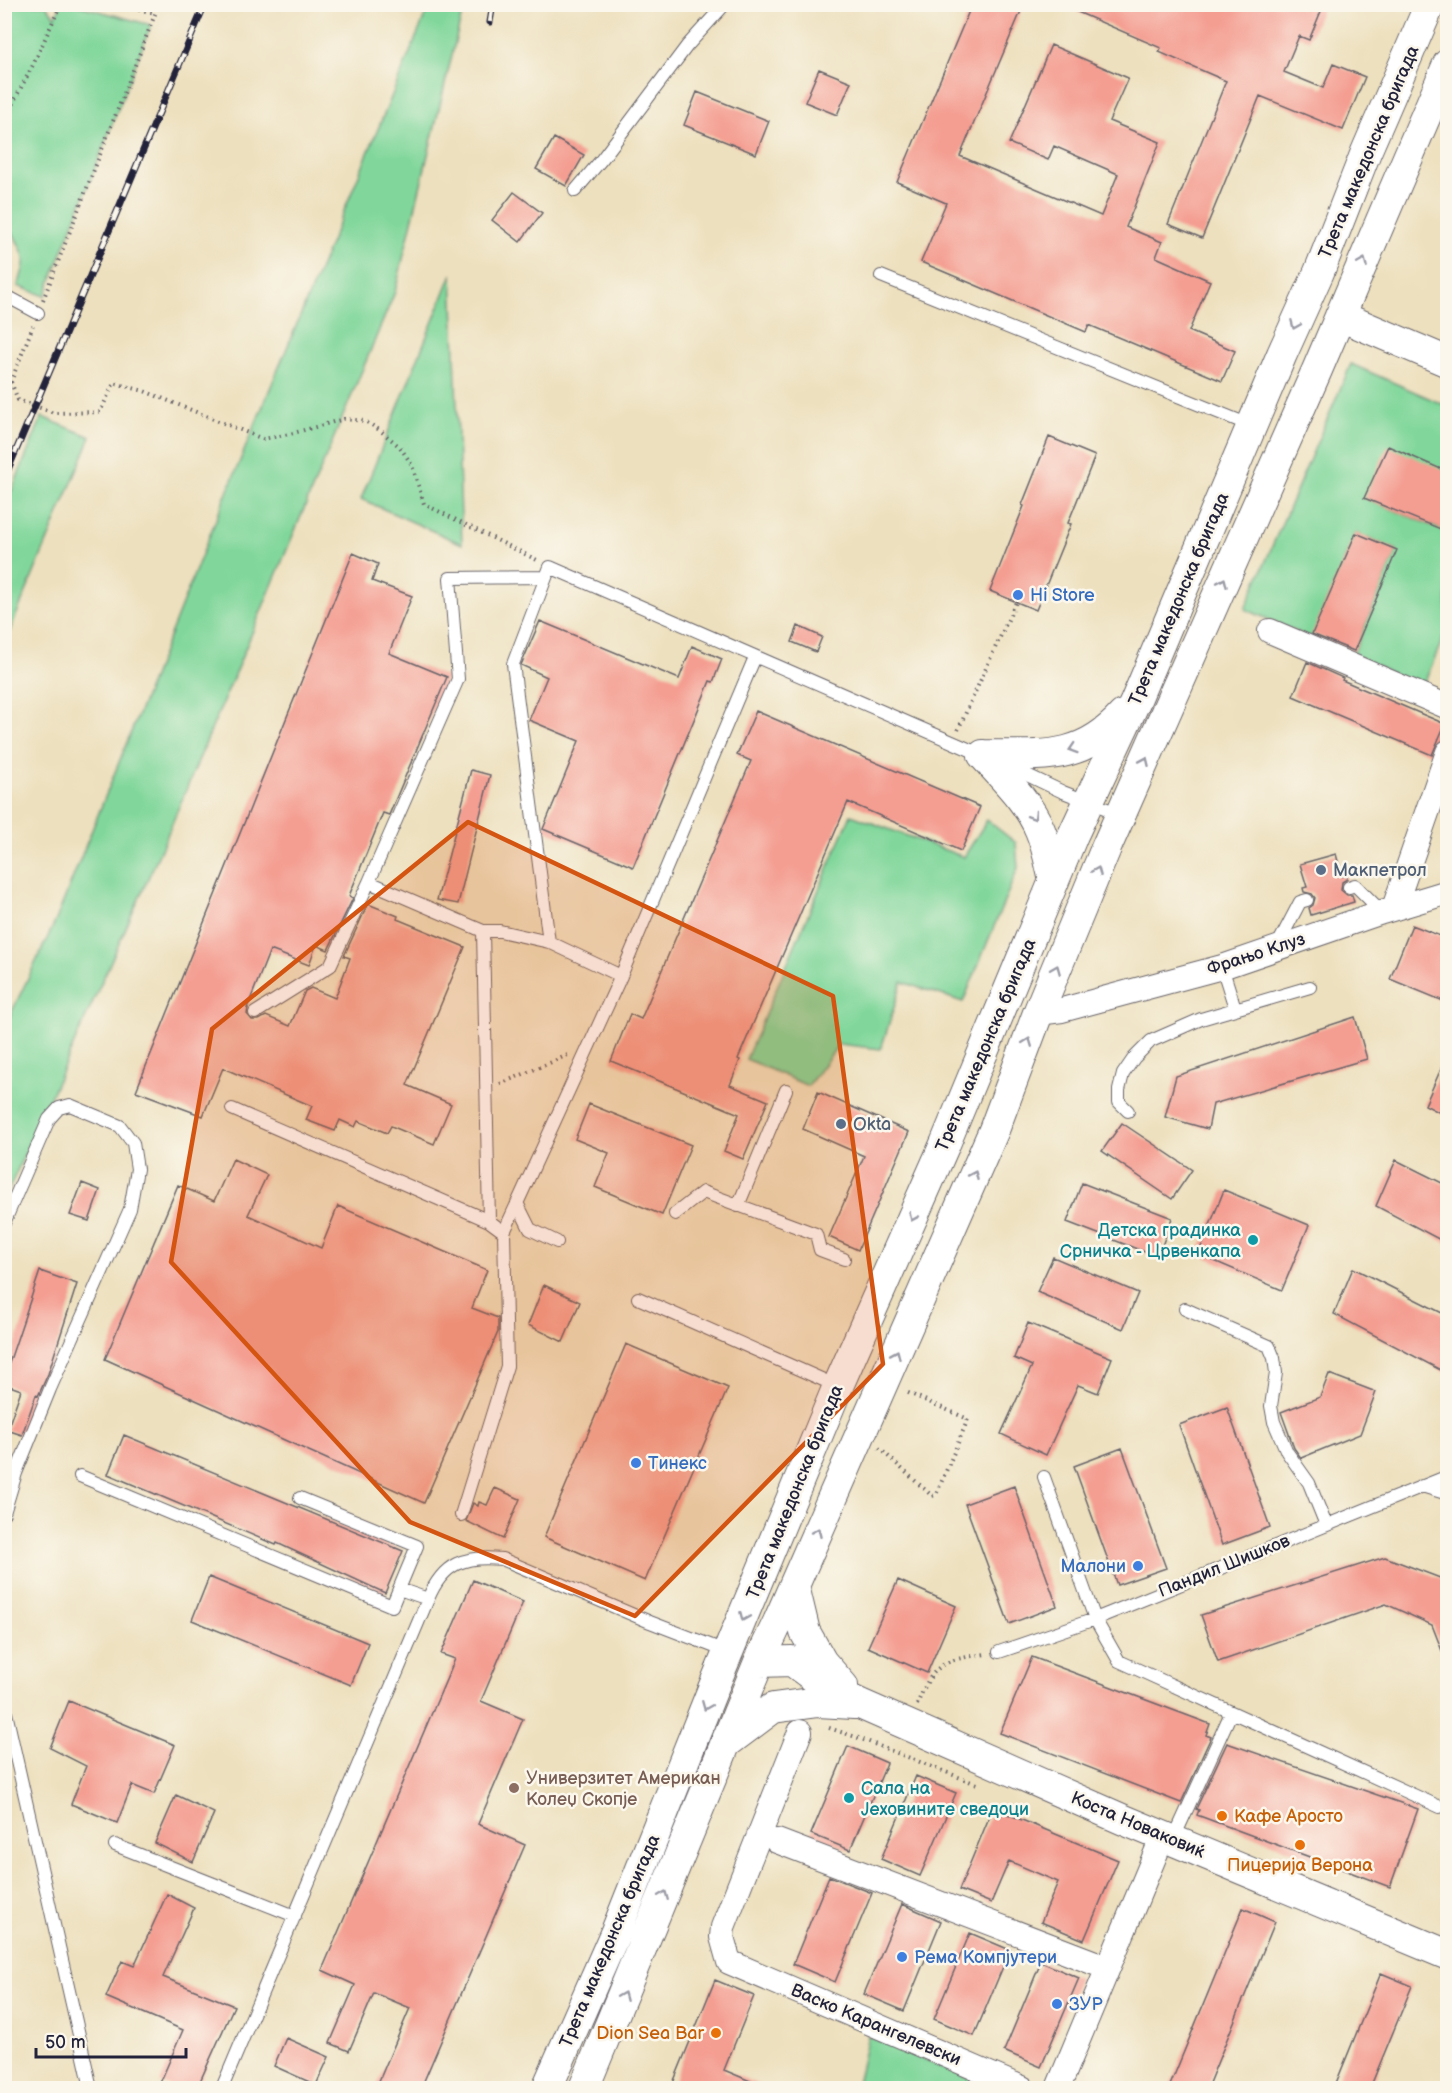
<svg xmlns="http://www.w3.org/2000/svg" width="1452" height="2093" font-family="'Balsamiq Sans',sans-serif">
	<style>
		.green { fill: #81d79b; stroke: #527c6b; stroke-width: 1.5 }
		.building { fill: #f49d91 }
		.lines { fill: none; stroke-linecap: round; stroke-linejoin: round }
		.service-casing { stroke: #696469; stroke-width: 14 }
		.minor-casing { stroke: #696469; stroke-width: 26 }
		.tertiary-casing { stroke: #696469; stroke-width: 32 }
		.path { stroke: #696469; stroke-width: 4; stroke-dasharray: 1.5 4.5; stroke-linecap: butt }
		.service { stroke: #fff; stroke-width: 12 }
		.minor { stroke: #fff; stroke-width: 24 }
		.tertiary { stroke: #fff; stroke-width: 30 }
		.rail-casing { stroke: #22223b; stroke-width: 7 }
		.rail { stroke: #fbf7ec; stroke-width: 4.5; stroke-dasharray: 14; stroke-linecap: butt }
		.oneway { stroke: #9c9ca7 }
		.marked { fill: #d45411; fill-opacity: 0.2; stroke: #d45411; stroke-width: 4.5; stroke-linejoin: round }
		.shop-dot { fill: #3f7fe0; stroke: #fbf7ec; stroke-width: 2 }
		.service-dot { fill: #5c6f8a; stroke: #fbf7ec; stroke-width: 2 }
		.culture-dot { fill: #0f9aa8; stroke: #fbf7ec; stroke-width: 2 }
		.education-dot { fill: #8d6e63; stroke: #fbf7ec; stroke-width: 2 }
		.food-dot { fill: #e8710a; stroke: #fbf7ec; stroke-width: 2 }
		.labels { text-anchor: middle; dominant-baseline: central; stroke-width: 5; stroke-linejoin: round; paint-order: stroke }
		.street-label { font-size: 18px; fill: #22223b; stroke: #fbf7ec }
		.shop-label { font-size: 18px; fill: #366cbe; stroke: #fbf7ec; text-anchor: start }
		.service-label { font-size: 18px; fill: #4e5e75; stroke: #fbf7ec; text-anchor: start }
		.culture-label { font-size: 18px; fill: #0d838f; stroke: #fbf7ec; text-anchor: end }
		.education-label { font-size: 18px; fill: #785e54; stroke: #fbf7ec; text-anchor: start }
		.food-label { font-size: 18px; fill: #c56008; stroke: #fbf7ec; text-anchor: start }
	</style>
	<rect width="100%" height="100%" fill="#fbf7ec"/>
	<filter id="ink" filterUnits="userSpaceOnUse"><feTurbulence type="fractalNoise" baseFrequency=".0167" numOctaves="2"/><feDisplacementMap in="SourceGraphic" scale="12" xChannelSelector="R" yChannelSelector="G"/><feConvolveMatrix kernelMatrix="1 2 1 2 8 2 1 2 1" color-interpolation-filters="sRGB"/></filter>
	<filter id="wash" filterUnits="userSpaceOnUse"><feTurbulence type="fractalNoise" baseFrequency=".008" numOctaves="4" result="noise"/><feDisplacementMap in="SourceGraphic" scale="24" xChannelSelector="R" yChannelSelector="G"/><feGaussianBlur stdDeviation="1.35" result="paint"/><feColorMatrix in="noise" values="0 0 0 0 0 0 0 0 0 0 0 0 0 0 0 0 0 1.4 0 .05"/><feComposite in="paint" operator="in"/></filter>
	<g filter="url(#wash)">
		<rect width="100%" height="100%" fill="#ede0be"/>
		<path class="green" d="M430,4L464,5L395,292L163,845L5,1198V1026L56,920L227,492Z
			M4,5H46L55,17L61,5H77L151,25L45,296L18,286C27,261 27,257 13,234L5,232Z
			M452,274L462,544L361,499Z
			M1351,364L1447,406V472L1365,498L1447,532V629L1422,688L1353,654L1397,550L1356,533L1311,638L1245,609Z
			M42,417L91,437L5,642V507Z
			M851,815L964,857L987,820L1016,843L1018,868L963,1002L902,982L881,1049L839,1044L808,1086L746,1059Z
			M868,2036L995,2088H856Z"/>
		<g id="blocks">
			<path class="building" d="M972,4H1024L960,156L1101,216L1118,174L1054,146L1048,160L1009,143L1051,45L1128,78L1109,121L1160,142L1126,227L1162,242L1156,257L1210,281L1189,331L1235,351L1222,381L1089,325L1086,332L921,262L946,203L897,182Z
				M1059,4H1324L1309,40L1299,36L1284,72L1323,88L1333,64L1365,77L1343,130L1260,96L1202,238L1168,224L1226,81L1159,52L1161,48Z
				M819,69L851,82L837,115L805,102Z
				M697,92L769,121L756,154L684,125Z
				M554,138L584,155L566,186L536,169Z
				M514,192L542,213L520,242L492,220Z
				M1049,437L1095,456L1068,523L1071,524L1036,610L990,591L1024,506L1022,505Z
				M1388,446L1448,472V532L1364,498Z
				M1356,533L1397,550L1354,651L1312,634Z
				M353,553L378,564L372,581L412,596L389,653L447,677L389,815L383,813L349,896L353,898L328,950L316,945L309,965L270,950L247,1008H248L247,1014L252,1020H259L266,1016L290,1026L305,991L311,988L335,998L350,958L344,956L368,904L398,916L397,919L465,947L407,1085L451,1104L434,1144L391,1126L387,1133L358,1121L355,1127L340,1120L335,1131L306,1120L312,1106L223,1068L203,1116L136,1091Z
				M540,621L679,679L692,646L722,659L713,682L710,681L633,867L543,829L579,741L529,720L547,677L521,665Z
				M798,626L822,637L816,652L792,642Z
				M1307,662L1343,678L1342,680L1445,724L1432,755L1293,696Z
				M756,711L980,807L961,851L848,802L738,1059L740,1060L730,1085L768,1101L743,1159L724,1151L739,1114L611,1061L630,1014L641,1019L751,761L737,755Z
				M471,770L490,775L458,904L437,900Z
				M1336,854L1342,876L1346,875L1347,879L1342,882L1341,890L1347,895H1352L1354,902L1311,915L1309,908L1313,905L1315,898L1312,894L1304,892L1303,888L1307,887L1300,864Z
				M1412,925L1448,939V1003L1390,979Z
				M1355,1017L1367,1059L1213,1104L1208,1129L1165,1117L1176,1076Z
				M1448,1053V1117L1425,1105Z
				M818,1092L909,1132L858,1250L829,1237L864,1156L803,1129Z
				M589,1104L691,1145L662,1215L595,1187L609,1153L575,1139Z
				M1122,1123L1192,1170L1172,1199L1102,1151Z
				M233,1159L267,1175L248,1215L321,1248L338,1206L487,1270L472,1308L498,1318V1332L424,1503L105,1359L178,1185L214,1201Z
				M1396,1160L1448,1186V1244L1376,1206Z
				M82,1183L100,1190L89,1221L70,1215Z
				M1082,1183L1172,1218L1158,1257L1067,1222Z
				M1224,1190L1309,1225L1282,1290L1198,1254L1208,1231L1211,1233L1214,1228L1210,1225Z
				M1053,1257L1138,1293L1123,1329L1037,1292Z
				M1353,1268L1448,1316V1374L1334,1314Z
				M40,1271L77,1284L48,1374L38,1396L36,1395L22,1435L7,1430L21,1390L4,1384V1378Z
				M544,1285L580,1302L563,1342L528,1325Z
				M1028,1323L1112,1358L1098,1393L1078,1385L1046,1455L1001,1434L1032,1366L1014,1358Z
				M626,1344L728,1388L645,1581L544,1537Z
				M1329,1374L1376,1392L1360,1434L1301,1458L1294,1448L1281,1412L1320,1397Z
				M1227,1407L1270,1527L1222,1545L1179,1425Z
				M124,1435L403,1551L385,1593L277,1543L276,1545L108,1474Z
				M1122,1448L1166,1568L1117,1585L1074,1466Z
				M1014,1486L1057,1606L1009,1624L965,1504Z
				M495,1488L520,1499L503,1539L466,1521L473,1503L478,1506L479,1502L487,1505Z
				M1385,1557L1448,1581V1661H1446L1432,1625L1386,1604L1218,1662L1201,1615Z
				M209,1577L368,1643L351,1685L192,1620Z
				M473,1580L523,1602L481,1701L523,1719L478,1824L525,1845L421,2088H376L410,2008L374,1993L349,2051L330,2043L355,1985L322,1970L455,1659L441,1654Z
				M898,1580L956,1606L927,1673L868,1647Z
				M1032,1657L1210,1724L1206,1735L1211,1737L1181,1803L1000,1733Z
				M69,1701L175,1745L154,1794L132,1785L117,1823L71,1804L86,1766L50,1748Z
				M1227,1743L1418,1809L1390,1887L1197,1815L1199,1810L1196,1809Z
				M848,1746L887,1763L850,1850L811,1834Z
				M916,1776L956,1793L920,1876L881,1859Z
				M176,1795L214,1813L193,1862L155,1843Z
				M993,1808L1118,1860L1084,1940L1041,1922L1058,1882L1009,1861L991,1903L959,1890Z
				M829,1876L872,1893L835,1982L793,1964Z
				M167,1894L194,1908L163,1977L234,2006L197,2088H178L160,2083L183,2030L106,1997L122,1961L134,1966Z
				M902,1904L941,1921L904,2011L864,1994Z
				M1243,1908L1275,1922L1207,2088H1169Z
				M970,1933L1010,1950L974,2036L934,2019Z
				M1041,1962L1079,1978L1041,2067L1004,2051Z
				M1381,1973L1412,1986L1370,2088H1334Z
				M715,1980L754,1996L724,2070L767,2088H671Z
				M286,2038L329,2057L316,2085L274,2066Z"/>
		</g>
	</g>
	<g filter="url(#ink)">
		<use href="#blocks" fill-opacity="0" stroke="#696469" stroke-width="1.5"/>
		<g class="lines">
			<defs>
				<path id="service" d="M575,191L602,159L687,46L725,4
					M881,276L1252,426
					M4,304L12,299L38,313
					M546,577L450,578L458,679L369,882L483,931H500L549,942L621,976
					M1004,764L1063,792L1120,814
					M1349,887L1355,885L1382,912
					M483,931L489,1221
					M549,942L513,664L550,567L982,755
					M1276,948L1300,902L1307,900
					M1222,967L1235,1008
					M255,1013L330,966L369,882
					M232,1109L489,1221L504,1232
					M1128,1111L1119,1102V1090L1123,1074L1134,1058L1151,1041L1201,1019L1310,987
					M517,1203L530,1229L557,1242
					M738,1206L786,1090
					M675,1214L703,1192L816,1234L820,1250L844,1259
					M4,1223L49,1119L59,1108L70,1105L120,1126L133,1143L137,1169L130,1209L50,1389L16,1473L4,1513
					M638,1298L837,1386
					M1185,1309L1269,1346L1274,1358L1276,1373L1271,1406L1274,1422L1287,1452L1309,1483L1326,1525
					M80,1476L392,1606L399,1589L428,1599
					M1044,1477L1095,1619L1119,1661L1440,1807
					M1422,1486L1448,1494
					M300,1498L417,1546L399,1589
					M461,1515L507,1366L504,1232L621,976L755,657
					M999,1652L1095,1619L1448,1476
					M4,1704L91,2088
					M1173,1840L1231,1713
					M115,1845L295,1916
					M222,2088L428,1599C443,1563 464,1555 502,1559L650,1622L728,1652"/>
				<path id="minor" d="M1270,631L1448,707
					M1394,908L1448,752
					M1038,1013L1062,1010L1222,967L1382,912L1448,892
					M800,1732L723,1927L722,1937L729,1962L1022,2088
					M777,1841L1108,1968
					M1058,2088L1163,1836"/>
				<path id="tertiary" d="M1340,316L1448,362
					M983,755C1040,755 1081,762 1123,715
					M983,755C1003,778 1028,801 1040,830C1047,846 1050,864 1054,881
					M794,1586L805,1632L822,1662L843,1686
					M759,1662L792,1661L831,1690L860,1704L1124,1820L1448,1955
					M725,1744L773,1708L818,1702L854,1704
					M547,2088L617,1929L714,1686L838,1386L945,1144L1073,835L1135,702L1282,354L1319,272L1366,152L1430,4
					M584,2088L759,1662L778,1622L994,1130L1038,1013L1106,848L1317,370L1448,64"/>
			</defs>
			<use href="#service" class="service-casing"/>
			<use href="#minor" class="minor-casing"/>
			<use href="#tertiary" class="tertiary-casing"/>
			<path class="path" d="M109,4L156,13
				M4,120L33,65L61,4
				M43,300L159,4
				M11,382L18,400L54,413L100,412L114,383L144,391L263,439L290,434L344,419L365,421L381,431L400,447L412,465L424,504L539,561
				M4,399L33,326
				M958,730L1016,602
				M500,1084L568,1055
				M879,1448L932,1496L936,1495L968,1419L906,1392
				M917,1705C933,1663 943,1660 986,1654
				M829,1728L856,1737L979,1785"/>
			<use href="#service" class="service"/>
			<use href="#minor" class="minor"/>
			<use href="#tertiary" class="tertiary"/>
			<defs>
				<path id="rail" d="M490,22L493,4
					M4,479L205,4"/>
			</defs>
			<use href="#rail" class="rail-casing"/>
			<use href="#rail" class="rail"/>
		</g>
		<defs><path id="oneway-chevron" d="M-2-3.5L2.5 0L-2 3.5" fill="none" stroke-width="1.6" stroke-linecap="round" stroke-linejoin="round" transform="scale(1.5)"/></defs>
		<g class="oneway">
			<use href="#oneway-chevron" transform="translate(1363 262) rotate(-67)"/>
			<use href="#oneway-chevron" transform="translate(1295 325) rotate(113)"/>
			<use href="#oneway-chevron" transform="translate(1223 582) rotate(-66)"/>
			<use href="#oneway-chevron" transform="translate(1073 749) rotate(162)"/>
			<use href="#oneway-chevron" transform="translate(1145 761) rotate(-66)"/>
			<use href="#oneway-chevron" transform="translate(1033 816) rotate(59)"/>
			<use href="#oneway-chevron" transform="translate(1097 871) rotate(-67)"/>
			<use href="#oneway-chevron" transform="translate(1056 969) rotate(-68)"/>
			<use href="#oneway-chevron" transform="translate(1028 1042) rotate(-69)"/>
			<use href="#oneway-chevron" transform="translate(974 1175) rotate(-66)"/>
			<use href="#oneway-chevron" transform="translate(913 1217) rotate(114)"/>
			<use href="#oneway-chevron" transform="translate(896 1354) rotate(-66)"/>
			<use href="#oneway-chevron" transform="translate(817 1532) rotate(-66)"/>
			<use href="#oneway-chevron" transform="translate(744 1617) rotate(113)"/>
			<use href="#oneway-chevron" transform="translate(706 1706) rotate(112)"/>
			<use href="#oneway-chevron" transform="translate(664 1895) rotate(-68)"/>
			<use href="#oneway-chevron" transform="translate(623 1996) rotate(-67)"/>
		</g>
	</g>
	<path class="marked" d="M468,822L833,996L883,1364L635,1616L410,1522L171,1262L212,1029Z"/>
	<g class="shop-dot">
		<circle cx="1018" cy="595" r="6"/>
		<circle cx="636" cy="1463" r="6"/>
		<circle cx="1138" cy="1566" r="6"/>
		<circle cx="902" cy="1957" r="6"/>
		<circle cx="1057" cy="2004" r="6"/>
	</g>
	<g class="service-dot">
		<circle cx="1321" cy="870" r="6"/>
		<circle cx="841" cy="1124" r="6"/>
	</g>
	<g class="culture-dot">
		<circle cx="1253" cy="1240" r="6"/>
		<circle cx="849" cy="1798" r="6"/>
	</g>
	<circle class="education-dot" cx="514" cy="1788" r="6"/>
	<g class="food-dot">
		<circle cx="1222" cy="1816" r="6"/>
		<circle cx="1300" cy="1845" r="6"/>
		<circle cx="716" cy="2033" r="6"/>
	</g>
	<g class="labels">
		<g class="street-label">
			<text transform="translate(1369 152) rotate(-67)">Трета македонска бригада</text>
			<text transform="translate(1179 599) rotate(-67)">Трета македонска бригада</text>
			<text transform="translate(1256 954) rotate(-18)">Фрањо Клуз</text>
			<text transform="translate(986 1045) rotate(-67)">Трета македонска бригада</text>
			<text transform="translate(795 1492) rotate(-68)">Трета македонска бригада</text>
			<text transform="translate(1224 1566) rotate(-22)">Пандил Шишков</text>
			<text transform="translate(1138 1825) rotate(23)">Коста Новаковиќ</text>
			<text transform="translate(610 1941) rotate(-67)">Трета македонска бригада</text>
			<text transform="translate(876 2025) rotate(23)">Васко Карангелевски</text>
		</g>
		<g class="shop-label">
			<text x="1030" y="595">Hi Store</text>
			<text x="648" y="1463">Тинекс</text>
			<text x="1126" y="1566" text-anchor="end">Малони</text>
			<text x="914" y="1957">Рема Компјутери</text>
			<text x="1069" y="2004">ЗУР</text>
		</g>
		<g class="service-label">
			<text x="1333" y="870">Макпетрол</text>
			<text x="853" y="1124">Okta</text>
		</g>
		<g class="culture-label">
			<text x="1241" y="1230">Детска градинка<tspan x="1241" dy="21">Срничка - Црвенкапа</tspan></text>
			<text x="861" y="1788" text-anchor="start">Сала на<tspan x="861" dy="21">Јеховините сведоци</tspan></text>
		</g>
		<g class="education-label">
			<text x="526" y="1778">Универзитет Американ<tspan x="526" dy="21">Колеџ Скопје</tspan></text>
		</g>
		<g class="food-label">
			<text x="1234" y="1816">Кафе Аросто</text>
			<text x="1300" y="1865" text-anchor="middle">Пицерија Верона</text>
			<text x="704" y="2033" text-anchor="end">Dion Sea Bar</text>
		</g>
	</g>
	<rect width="1452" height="2093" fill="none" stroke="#fbf7ec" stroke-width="24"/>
	<path d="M36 2048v9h150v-9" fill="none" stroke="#22223b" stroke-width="3"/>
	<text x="45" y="2048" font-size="18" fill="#22223b" stroke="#fbf7ec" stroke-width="4.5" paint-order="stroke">50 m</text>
</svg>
